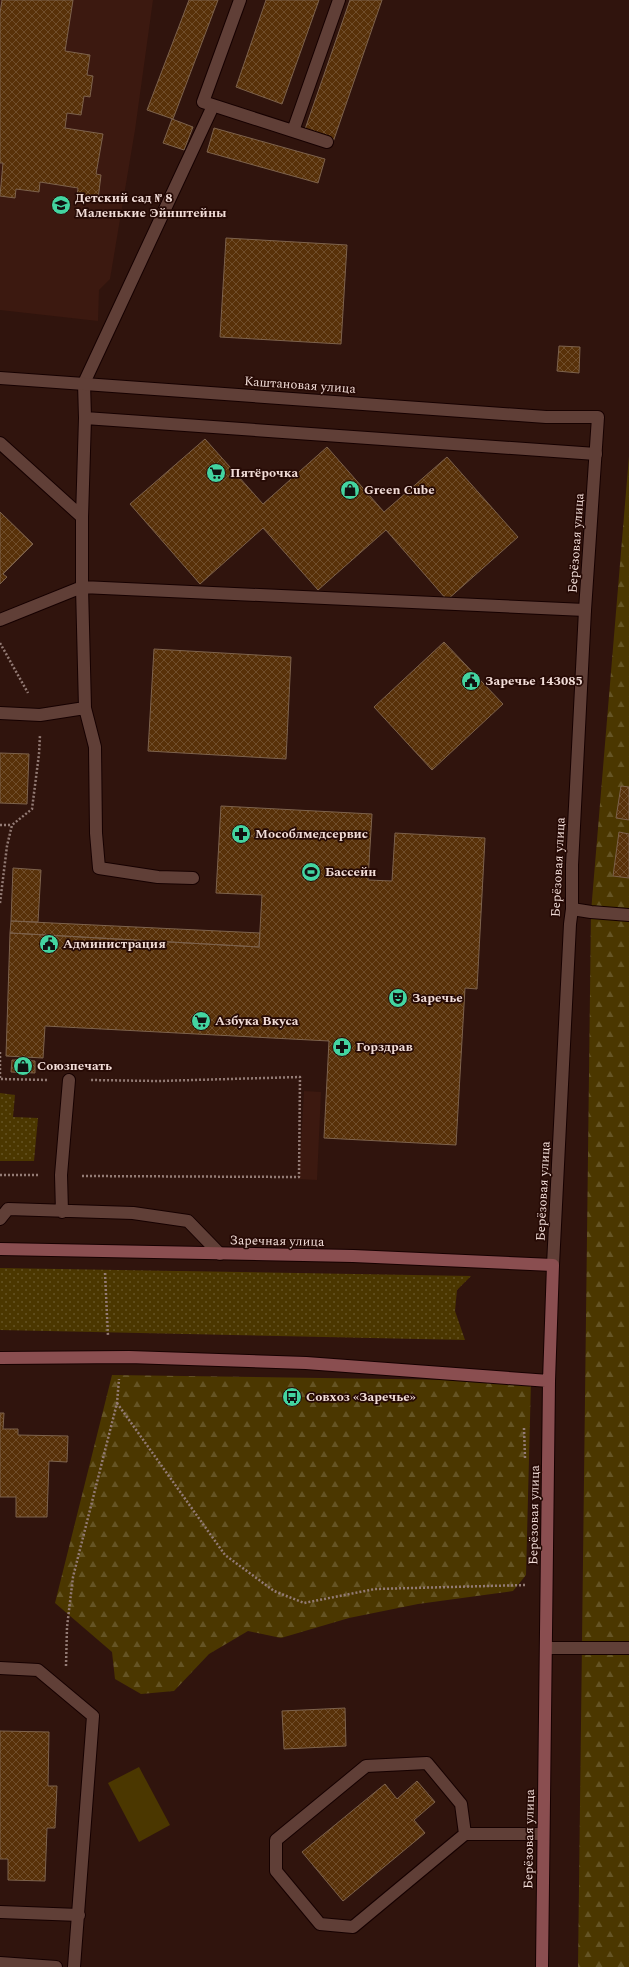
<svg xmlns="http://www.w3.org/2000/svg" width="629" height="1967" font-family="Spectral,serif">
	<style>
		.built { fill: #3c1910 }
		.grass { fill: url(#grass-dots) }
		.forest { fill: url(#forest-firs) }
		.pitch { fill: #4b3700 }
		.building { fill: url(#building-cross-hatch); stroke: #7d624c }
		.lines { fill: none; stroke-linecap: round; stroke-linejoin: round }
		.lane-casing { stroke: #160100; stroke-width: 14 }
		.street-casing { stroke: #160100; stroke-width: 14 }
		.secondary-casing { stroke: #160100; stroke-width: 14 }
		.path { stroke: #937b75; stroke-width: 2.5; stroke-dasharray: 2 2; stroke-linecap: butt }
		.lane { stroke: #603f37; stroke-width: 12 }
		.street { stroke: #603f37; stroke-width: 12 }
		.secondary { stroke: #8a4e50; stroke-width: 12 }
		.labels { text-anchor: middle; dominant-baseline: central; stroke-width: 3.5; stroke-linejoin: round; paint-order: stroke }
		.poi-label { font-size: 13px; font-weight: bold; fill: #f2ddd8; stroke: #260a05; text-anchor: start }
		.street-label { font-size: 13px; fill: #f2ddd8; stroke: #260a05 }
	</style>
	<defs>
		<pattern id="grass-dots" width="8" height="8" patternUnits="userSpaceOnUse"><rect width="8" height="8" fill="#4b3700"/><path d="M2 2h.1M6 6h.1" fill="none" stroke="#655424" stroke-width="1.8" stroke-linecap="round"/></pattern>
		<pattern id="forest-firs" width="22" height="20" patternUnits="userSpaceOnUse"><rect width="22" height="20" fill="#4b3700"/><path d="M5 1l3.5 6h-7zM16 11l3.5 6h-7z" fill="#655424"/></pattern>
		<pattern id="building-cross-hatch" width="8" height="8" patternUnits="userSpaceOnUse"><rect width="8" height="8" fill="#583109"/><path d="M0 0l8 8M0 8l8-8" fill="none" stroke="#704e2c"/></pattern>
	</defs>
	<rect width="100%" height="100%" fill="#30140d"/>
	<path class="built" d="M0,0H153L135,130L110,279L99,290L98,321L0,310Z
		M304,1091L321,1092L317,1180L299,1179Z"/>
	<path class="grass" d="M0,1093L15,1095L13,1117L38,1118L34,1161H0Z
		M0,1268L471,1276L457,1290L455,1311L465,1340L0,1330Z"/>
	<path class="forest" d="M629,456V1967H578L591,912Z
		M112,1375L531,1381L526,1575L513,1591L418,1604L349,1618L281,1638L248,1631L209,1654L174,1691L141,1694L115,1679L112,1652L55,1603Z"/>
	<path class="pitch" d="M139,1767L170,1825L139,1842L108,1783Z"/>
	<path class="building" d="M2,0H73L65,51L90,55L87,75L93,76L90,97L84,96L81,115L67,113L65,128L103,134L96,174L101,175L98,199L77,196L78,188L40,182L39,192L16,189L15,198L0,196L3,163H0V13Z
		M189,0H218L173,119L147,110Z
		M266,0H319L282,104L236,87Z
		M350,0H382L332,145L303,135Z
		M172,119L193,127L184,150L163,143Z
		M214,128L325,159L318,183L207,152Z
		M226,238L347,245L341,344L220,337Z
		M559,346L580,347L579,373L557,371Z
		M205,439L263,504L327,447L384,512L447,457L518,537L447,600L386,530L318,590L263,528L200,584L130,504Z
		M0,512L33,544L3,574L7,577L0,584Z
		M444,642L503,704L432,770L374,707Z
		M154,649L291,657L286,759L148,751Z
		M0,753L29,754L27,804L0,803Z
		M621,786L629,787V820L616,818Z
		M221,806L372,814L368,880L392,881L395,833L485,838L477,989L465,988L456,1145L324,1138L329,1041L45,1026L43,1058L6,1056L10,933L259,947L262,895L216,893Z
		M619,832L629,834V878L613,876Z
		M13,868L41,870L38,922L11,921Z
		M11,921L260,933L259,947L10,933Z
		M12,1060L35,1061V1073L11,1072Z
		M0,1413H4L3,1429H18V1435L68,1436L67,1462L49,1461L47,1517H16V1497H0Z
		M345,1708L346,1746L284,1749L282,1711Z
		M0,1731L49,1732L48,1786H57L55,1828H47L45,1881L8,1880V1859H0Z
		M417,1781L435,1802L414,1820L425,1833L343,1901L302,1852L385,1784L397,1799Z"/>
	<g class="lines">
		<defs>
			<path id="lane" d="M240,0L203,102L327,142
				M293,131L339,0
				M85,418L596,454
				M0,443L82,517V587L85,708L40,715L0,713
				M82,517L85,418L84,383L213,106
				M0,620L82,587L585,610
				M85,708L95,747L96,833L99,868L158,877L193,878
				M572,909L591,912L629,915
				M62,1212L61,1175L69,1080
				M0,1219L8,1209L133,1213L188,1221L220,1254
				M546,1648H629
				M0,1668L38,1670L93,1716L74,1967
				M465,1834L461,1804L427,1763L366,1766L276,1840V1871L320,1924L353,1927L465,1834H543
				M0,1912L79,1915
				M0,1963L56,1967"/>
			<path id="street" d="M0,378L546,417H598L585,610L572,865V909L570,924L553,1265"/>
			<path id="secondary" d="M0,1249L353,1256L553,1265L549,1381L542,1967
				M0,1358L129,1357L306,1363L549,1381"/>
		</defs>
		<use href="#lane" class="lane-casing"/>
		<use href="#street" class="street-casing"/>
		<use href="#secondary" class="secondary-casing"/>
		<path class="path" d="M0,643L28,693
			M0,825H12
			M0,903L7,846L12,825L32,809L39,754L40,735
			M0,1052V1079L48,1080
			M0,1175H39
			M82,1176L299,1177L300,1077L159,1081L89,1080
			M105,1273L108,1336
			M117,1403L225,1555L274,1591L304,1603L375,1589L526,1585
			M524,1428L525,1458
			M66,1666L67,1627L73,1577L117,1403L119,1379"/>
		<use href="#lane" class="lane"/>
		<use href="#street" class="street"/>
		<use href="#secondary" class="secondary"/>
	</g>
	<defs>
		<symbol id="school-disc" viewBox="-11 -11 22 22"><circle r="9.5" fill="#43d4a0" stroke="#260a05"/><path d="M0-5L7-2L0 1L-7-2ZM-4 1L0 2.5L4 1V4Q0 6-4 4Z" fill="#111"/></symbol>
		<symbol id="supermarket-disc" viewBox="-11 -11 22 22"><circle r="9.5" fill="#43d4a0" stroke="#260a05"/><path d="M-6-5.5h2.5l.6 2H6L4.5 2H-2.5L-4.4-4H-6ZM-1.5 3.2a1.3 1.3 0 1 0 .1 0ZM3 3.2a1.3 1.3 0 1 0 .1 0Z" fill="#111"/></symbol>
		<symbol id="shop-disc" viewBox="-11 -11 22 22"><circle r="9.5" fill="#43d4a0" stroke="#260a05"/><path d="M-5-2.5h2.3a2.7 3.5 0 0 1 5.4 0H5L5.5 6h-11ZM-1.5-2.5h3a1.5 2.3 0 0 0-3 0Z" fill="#111"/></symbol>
		<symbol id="civic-disc" viewBox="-11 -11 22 22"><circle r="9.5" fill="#43d4a0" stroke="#260a05"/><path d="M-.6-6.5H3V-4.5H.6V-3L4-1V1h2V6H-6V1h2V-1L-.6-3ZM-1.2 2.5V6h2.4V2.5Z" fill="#111"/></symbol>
		<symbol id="pharmacy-disc" viewBox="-11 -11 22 22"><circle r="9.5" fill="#43d4a0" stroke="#260a05"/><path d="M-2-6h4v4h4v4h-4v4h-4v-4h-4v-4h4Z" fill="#111"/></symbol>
		<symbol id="stadium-disc" viewBox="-11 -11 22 22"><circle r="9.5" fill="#43d4a0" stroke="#260a05"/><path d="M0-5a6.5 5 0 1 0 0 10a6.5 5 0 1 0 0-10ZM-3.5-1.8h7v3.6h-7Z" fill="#111"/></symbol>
		<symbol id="theatre-disc" viewBox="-11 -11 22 22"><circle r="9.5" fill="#43d4a0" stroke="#260a05"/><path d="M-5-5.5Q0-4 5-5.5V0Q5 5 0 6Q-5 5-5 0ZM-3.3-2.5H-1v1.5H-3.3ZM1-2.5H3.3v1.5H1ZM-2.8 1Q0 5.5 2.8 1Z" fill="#111"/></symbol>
		<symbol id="bus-disc" viewBox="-11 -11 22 22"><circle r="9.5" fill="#43d4a0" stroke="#260a05"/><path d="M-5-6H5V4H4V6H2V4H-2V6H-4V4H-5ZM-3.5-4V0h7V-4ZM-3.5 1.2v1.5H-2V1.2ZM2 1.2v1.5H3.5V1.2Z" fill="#111"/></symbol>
	</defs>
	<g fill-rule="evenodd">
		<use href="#school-disc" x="50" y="194" width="22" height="22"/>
		<use href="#supermarket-disc" x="205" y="462" width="22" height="22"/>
		<use href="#shop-disc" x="339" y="479" width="22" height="22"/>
		<use href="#civic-disc" x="460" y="670" width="22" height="22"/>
		<use href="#pharmacy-disc" x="230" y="823" width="22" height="22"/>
		<use href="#stadium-disc" x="300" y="861" width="22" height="22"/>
		<use href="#civic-disc" x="38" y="933" width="22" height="22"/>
		<use href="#theatre-disc" x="387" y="987" width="22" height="22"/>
		<use href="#supermarket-disc" x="190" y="1010" width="22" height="22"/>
		<use href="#pharmacy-disc" x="331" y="1036" width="22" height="22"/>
		<use href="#shop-disc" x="12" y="1055" width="22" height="22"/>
		<use href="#bus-disc" x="281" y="1386" width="22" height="22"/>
	</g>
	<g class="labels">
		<g class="poi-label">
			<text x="75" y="198">Детский сад № 8<tspan x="75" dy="15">Маленькие Эйнштейны</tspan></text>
			<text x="230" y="473">Пятёрочка</text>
			<text x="364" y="490">Green Cube</text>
			<text x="485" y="681">Заречье 143085</text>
			<text x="255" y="834">Мособлмедсервис</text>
			<text x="325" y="872">Бассейн</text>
			<text x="63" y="944">Администрация</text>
			<text x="412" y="998">Заречье</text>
			<text x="215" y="1021">Азбука Вкуса</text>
			<text x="356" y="1047">Горздрав</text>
			<text x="37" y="1066">Союзпечать</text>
			<text x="306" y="1397">Совхоз «Заречье»</text>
		</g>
		<g class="street-label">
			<text transform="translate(300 385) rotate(4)">Каштановая улица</text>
			<text transform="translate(576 543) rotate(-86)">Берёзовая улица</text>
			<text transform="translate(558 867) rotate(-87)">Берёзовая улица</text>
			<text transform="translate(543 1191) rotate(-87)">Берёзовая улица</text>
			<text transform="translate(277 1241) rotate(1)">Заречная улица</text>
			<text transform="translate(534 1515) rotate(-89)">Берёзовая улица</text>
			<text transform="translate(529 1839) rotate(-89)">Берёзовая улица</text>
		</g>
	</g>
</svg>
